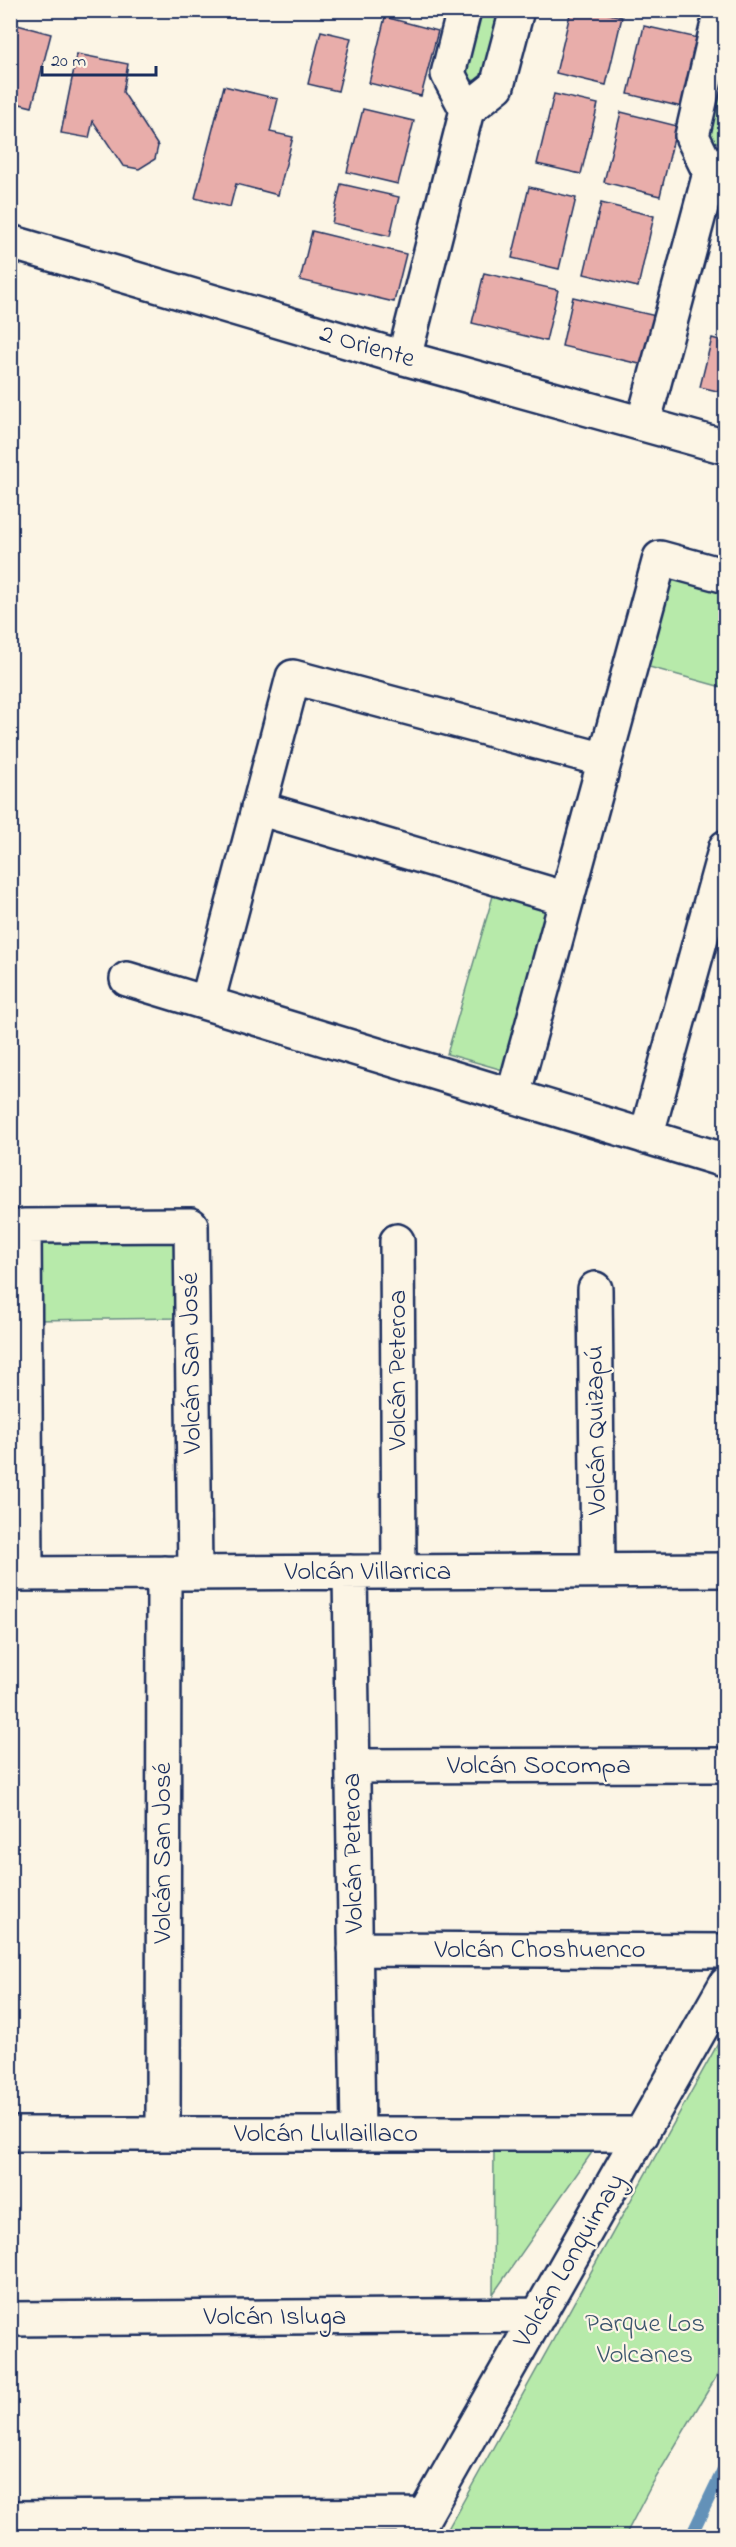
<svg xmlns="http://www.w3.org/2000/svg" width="736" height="2547" font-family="'Indie Flower',sans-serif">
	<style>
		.green { fill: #b7eaaa; stroke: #698c84; stroke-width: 1.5 }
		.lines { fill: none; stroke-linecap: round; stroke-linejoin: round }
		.stream { stroke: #6391b8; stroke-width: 12 }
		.building { fill: #e8adaa; stroke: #1b2f5e; stroke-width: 1.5 }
		.minor-casing { stroke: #1b2f5e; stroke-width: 38 }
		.minor { stroke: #fcf5e5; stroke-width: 33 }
		.labels { text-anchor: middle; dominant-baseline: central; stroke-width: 4.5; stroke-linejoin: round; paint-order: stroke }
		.street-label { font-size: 27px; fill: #1b2f5e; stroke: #fcf5e5 }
		.park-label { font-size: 27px; fill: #3a546d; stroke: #fcf5e5 }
	</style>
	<rect width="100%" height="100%" fill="#fcf5e5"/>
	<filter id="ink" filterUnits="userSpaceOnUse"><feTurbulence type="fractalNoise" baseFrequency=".0167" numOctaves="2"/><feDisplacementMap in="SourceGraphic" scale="12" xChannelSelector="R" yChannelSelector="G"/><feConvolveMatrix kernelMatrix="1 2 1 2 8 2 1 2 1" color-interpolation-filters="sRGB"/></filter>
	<g filter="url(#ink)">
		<path class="green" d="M464,11H517L497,86L448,74Z
			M725,11V144L692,136Z
			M666,577L725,593V688L642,665Z
			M495,889L550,906L503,1070L447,1054Z
			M179,1235L180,1318L35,1320L34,1237Z
			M725,2031V2362L651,2486L625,2536H444Z
			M494,2148H595L493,2294Z"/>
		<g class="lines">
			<path class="stream" d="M691,2536L726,2463"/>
		</g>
		<path class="building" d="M571,10H593L622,17L606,85L556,73Z
			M684,10H705L704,15Z
			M385,17L438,31L421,96L369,83Z
			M10,23L51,34L32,107L12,102L10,107Z
			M644,26L698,38L682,107L628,94Z
			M321,31L351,38L338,91L308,84Z
			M77,54L128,64L123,92L158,146L155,159L139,169L123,166L93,121L89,138L61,133Z
			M224,86L278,99L270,132L293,137L278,195L236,184L230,207L195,198Z
			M554,94L598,104L581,174L537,164Z
			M363,109L414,121L398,184L347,172Z
			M621,112L677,126L660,196L604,182Z
			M341,184L399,197L390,236L332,223Z
			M529,187L576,198L559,269L512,258Z
			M601,203L654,216L638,287L584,274Z
			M312,231L406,254L394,302L300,280Z
			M484,273L558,290L546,341L472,323Z
			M573,297L656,316L644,365L562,346Z
			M712,338L726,342V393L700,387Z"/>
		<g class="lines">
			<defs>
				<path id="minor" d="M464,10L448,74L467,110L497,86L517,10
					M721,10L692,136L710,173L726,162
					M10,242L404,358L726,447
					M404,358L467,110
					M643,424L710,173
					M258,808L567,899
					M127,979L720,1159
					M207,1003L293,677L605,760
					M513,1096L660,558L726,576
					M646,1137L726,847
					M397,1241L399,1572
					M595,1289L598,1570
					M350,1572L358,2134
					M26,1573L24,1226L191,1225L195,1573
					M10,1574L726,1570
					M353,1766L726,1765
					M355,1949L726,1951
					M10,2134H642
					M163,2134L164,1573
					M10,2319L539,2315
					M10,2518L425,2515
					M413,2536L726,1984"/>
			</defs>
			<use href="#minor" class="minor-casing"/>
			<use href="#minor" class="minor"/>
		</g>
	</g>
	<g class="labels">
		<g class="street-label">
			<text transform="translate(367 347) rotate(16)">2 Oriente</text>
			<text transform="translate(192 1363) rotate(-91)">Volcán San José</text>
			<text transform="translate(398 1370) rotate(-90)">Volcán Peteroa</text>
			<text transform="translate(597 1430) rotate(-91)">Volcán Quizapú</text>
			<text x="368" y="1572">Volcán Villarrica</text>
			<text x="539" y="1766">Volcán Socompa</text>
			<text transform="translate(163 1853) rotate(-90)">Volcán San José</text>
			<text transform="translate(354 1853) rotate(-91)">Volcán Peteroa</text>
			<text x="540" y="1950">Volcán Choshuenco</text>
			<text x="326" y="2134">Volcán Llullaillaco</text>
			<text transform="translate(570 2261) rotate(-60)">Volcán Lonquimay</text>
			<text x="275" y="2317">Volcán Isluga</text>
		</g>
		<g class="park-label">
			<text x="645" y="2324">Parque Los<tspan x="645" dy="31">Volcanes</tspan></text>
		</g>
	</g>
	<rect width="736" height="2547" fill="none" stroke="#fcf5e5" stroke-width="36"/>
	<rect x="18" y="18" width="700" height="2511" fill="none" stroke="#1b2f5e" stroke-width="2" filter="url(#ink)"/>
	<path d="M42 66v9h114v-9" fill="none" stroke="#1b2f5e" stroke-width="3"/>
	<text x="51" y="66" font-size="18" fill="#1b2f5e" stroke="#fcf5e5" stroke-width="4.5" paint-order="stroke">20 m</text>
</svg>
